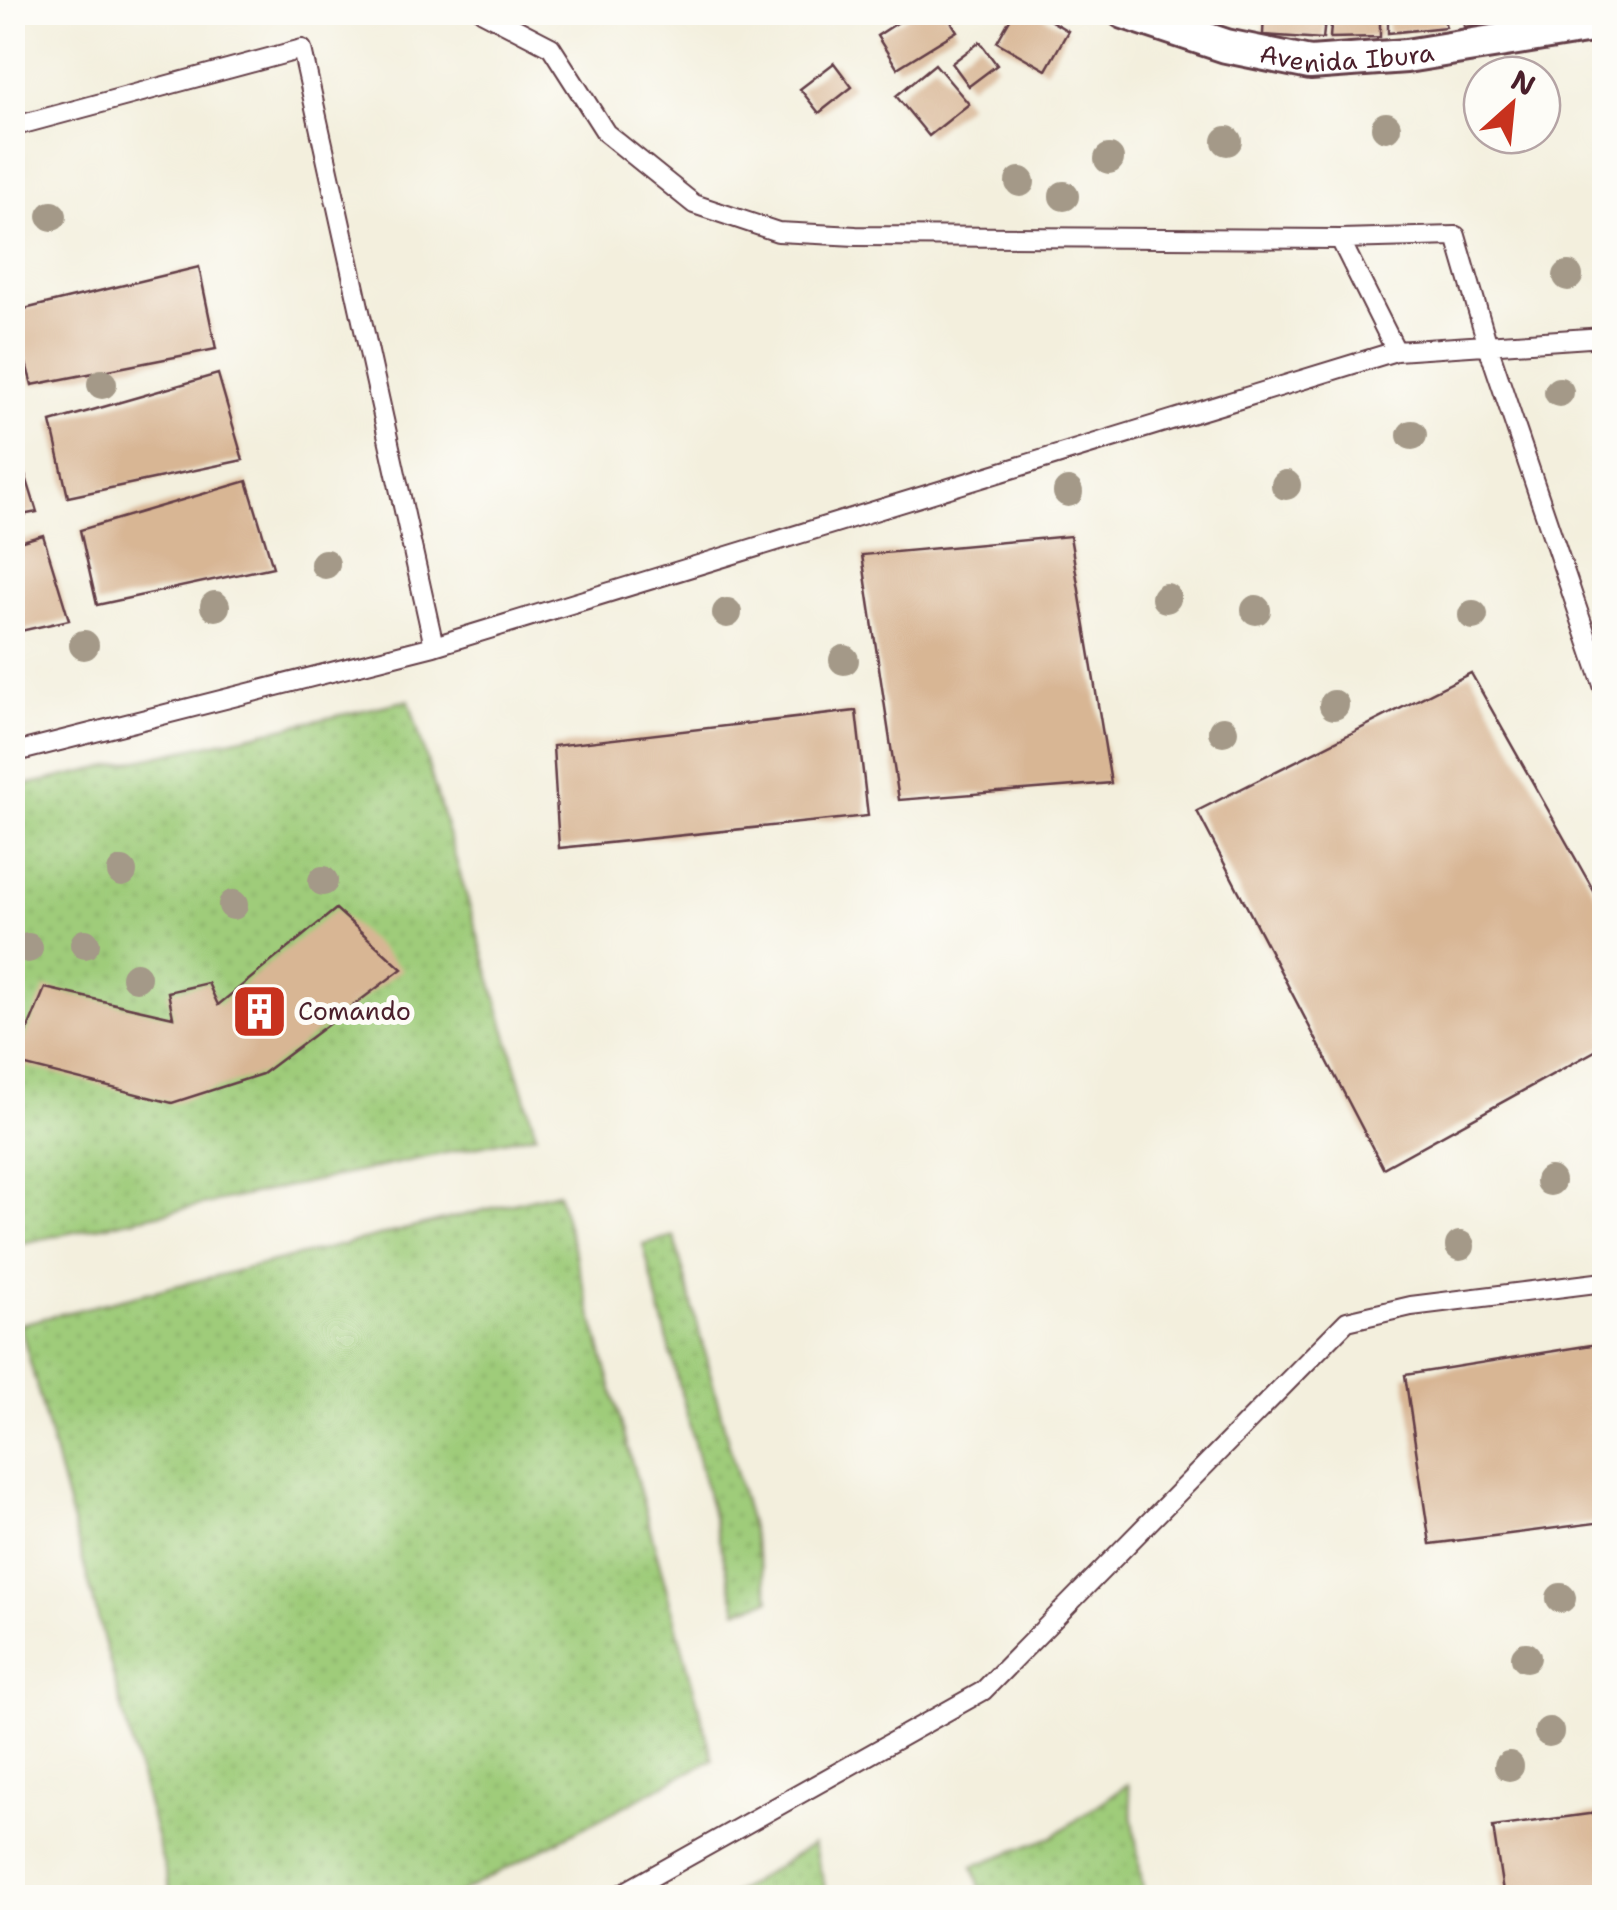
<svg xmlns="http://www.w3.org/2000/svg" width="1617" height="1910" font-family="'Shantell Sans',sans-serif">
	<style>
		.green { fill: url(#green-dots); stroke: #747652; stroke-width: 2.5 }
		.building { fill: #d8b694 }
		.lines { fill: none; stroke-linecap: round; stroke-linejoin: round }
		.service-casing { stroke: #633e46; stroke-width: 22 }
		.minor-casing { stroke: #633e46; stroke-width: 38 }
		.service { stroke: #fff; stroke-width: 18 }
		.minor { stroke: #fff; stroke-width: 32 }
		.tree { fill: #a49988 }
		.labels { text-anchor: middle; dominant-baseline: central; stroke-width: 10; stroke-linejoin: round; paint-order: stroke }
		.street-label { font-size: 25px; fill: #4a1f2b; stroke: #fdfcf7 }
		.poi-label { font-size: 25px; fill: #4a1f2b; stroke: #fdfcf7; text-anchor: start }
	</style>
	<defs>
		<pattern id="green-dots" width="8" height="8" patternUnits="userSpaceOnUse" patternTransform="scale(2.5)"><rect width="8" height="8" fill="#9fcc7a"/><path d="M2 2h.1M6 6h.1" fill="none" stroke="#8aaf6a" stroke-width="1.8" stroke-linecap="round"/></pattern>
	</defs>
	<rect width="100%" height="100%" fill="#fdfcf7"/>
	<filter id="ink" filterUnits="userSpaceOnUse"><feTurbulence type="fractalNoise" baseFrequency=".01" numOctaves="2"/><feDisplacementMap in="SourceGraphic" scale="20" xChannelSelector="R" yChannelSelector="G"/><feConvolveMatrix kernelMatrix="1 2 1 2 8 2 1 2 1" color-interpolation-filters="sRGB"/></filter>
	<filter id="wash" filterUnits="userSpaceOnUse"><feTurbulence type="fractalNoise" baseFrequency=".0048" numOctaves="4" result="noise"/><feDisplacementMap in="SourceGraphic" scale="40" xChannelSelector="R" yChannelSelector="G"/><feGaussianBlur stdDeviation="2.25" result="paint"/><feColorMatrix in="noise" values="0 0 0 0 0 0 0 0 0 0 0 0 0 0 0 0 0 1.4 0 .05"/><feComposite in="paint" operator="in"/></filter>
	<g filter="url(#wash)">
		<rect width="100%" height="100%" fill="#f3efdd"/>
		<path class="green" d="M409,700L536,1134L13,1245L12,788Z
			M558,1192L713,1759L452,1897H172L20,1324Z
			M674,1236L770,1600L737,1610L643,1244Z
			M1128,1784L1144,1897H983L973,1866L1052,1837Z
			M813,1844L828,1897H728Z"/>
		<g id="blocks">
			<path class="building" d="M914,12H945L957,31L897,68L877,36Z
				M1014,12H1036L1068,31L1046,70L997,42Z
				M1264,12H1326L1323,39L1263,35Z
				M1332,12H1380V37L1330,38Z
				M1388,12H1442L1446,27L1388,33Z
				M1463,12H1513L1515,18L1464,27Z
				M980,42L997,65L969,86L952,63Z
				M834,63L852,87L819,113L800,89Z
				M935,64L969,104L929,136L896,96Z
				M199,267L216,349L32,385L12,312Z
				M218,374L243,460L68,497L51,422Z
				M12,432L37,512L12,517Z
				M247,481L273,567L97,605L80,530Z
				M43,535L69,620L12,633V544Z
				M1070,536L1111,783L899,800L862,555Z
				M1471,673L1604,909V1046L1383,1168L1197,811Z
				M856,711L868,816L559,848L553,746Z
				M336,909L402,969L262,1074L172,1103L14,1063L45,988L173,1017L168,992L208,983L218,1005Z
				M1604,1343V1522L1430,1544L1405,1375Z
				M1604,1812V1890L1559,1898H1504L1493,1827Z"/>
		</g>
	</g>
	<g filter="url(#ink)">
		<use href="#blocks" fill-opacity="0" stroke="#633e46" stroke-width="2.5"/>
		<g class="lines">
			<defs>
				<path id="service" d="M483,12L551,47L606,133L694,204L778,232L856,236L1340,239
					M12,127L302,49L434,646
					M1396,351L1340,239L1456,236L1488,346L1604,688
					M12,753L434,646L1396,351L1604,337
					M614,1898L983,1691L1347,1321L1411,1306L1604,1282"/>
				<g id="minor">
					<path id="s1" d="M1124,12L1226,46L1310,63L1406,56L1604,24"/>
				</g>
			</defs>
			<use href="#service" class="service-casing"/>
			<use href="#minor" class="minor-casing"/>
			<use href="#service" class="service"/>
			<use href="#minor" class="minor"/>
		</g>
		<g class="tree">
			<circle cx="1386" cy="127" r="15"/>
			<circle cx="1227" cy="141" r="15"/>
			<circle cx="1109" cy="159" r="15"/>
			<circle cx="1020" cy="182" r="15"/>
			<circle cx="1064" cy="196" r="15"/>
			<circle cx="52" cy="216" r="15"/>
			<circle cx="1568" cy="276" r="15"/>
			<circle cx="102" cy="384" r="15"/>
			<circle cx="1559" cy="392" r="15"/>
			<circle cx="1412" cy="435" r="15"/>
			<circle cx="1286" cy="485" r="15"/>
			<circle cx="1068" cy="492" r="15"/>
			<circle cx="325" cy="564" r="15"/>
			<circle cx="1166" cy="598" r="15"/>
			<circle cx="215" cy="606" r="15"/>
			<circle cx="1256" cy="610" r="15"/>
			<circle cx="727" cy="613" r="15"/>
			<circle cx="1473" cy="615" r="15"/>
			<circle cx="84" cy="645" r="15"/>
			<circle cx="844" cy="660" r="15"/>
			<circle cx="1334" cy="705" r="15"/>
			<circle cx="1223" cy="731" r="15"/>
			<circle cx="122" cy="872" r="15"/>
			<circle cx="323" cy="881" r="15"/>
			<circle cx="233" cy="905" r="15"/>
			<circle cx="85" cy="944" r="15"/>
			<circle cx="28" cy="948" r="15"/>
			<circle cx="136" cy="977" r="15"/>
			<circle cx="1550" cy="1181" r="15"/>
			<circle cx="1460" cy="1246" r="15"/>
			<circle cx="1561" cy="1598" r="15"/>
			<circle cx="1526" cy="1657" r="15"/>
			<circle cx="1549" cy="1732" r="15"/>
			<circle cx="1509" cy="1766" r="15"/>
		</g>
	</g>
	<defs>
		<symbol id="building-square" viewBox="-11 -11 22 22"><rect x="-9" y="-9" width="18" height="18" rx="4" fill="#c8321e" stroke="#fdfcf7"/><path d="M-4-6H4V6H1V3H-1V6H-4ZM-2.5-4.3h1.7v1.8h-1.7ZM.8-4.3h1.7v1.8H.8ZM-2.5-1h1.7V.8h-1.7ZM.8-1h1.7V.8H.8Z" fill="#fff"/></symbol>
	</defs>
	<g fill-rule="evenodd">
		<use href="#building-square" x="228" y="980" width="63" height="63"/>
	</g>
	<g class="labels">
		<g class="street-label">
			<text stroke="none"><textPath href="#s1" startOffset="230">Avenida Ibura</textPath></text>
		</g>
		<g class="poi-label">
			<text x="298" y="1011">Comando</text>
		</g>
	</g>
	<rect width="1617" height="1910" fill="none" stroke="#fdfcf7" stroke-width="50"/>
	<g transform="translate(1512 105) rotate(27)"><circle r="48" fill="#fdfcf7" stroke="#b5a4a5" stroke-width="2.5"/>
	<path d="M0-8L18 38L0 25L-18 38Z" fill="#c8321e"/>
	<text y="-15" font-size="28" font-weight="bold" text-anchor="middle" fill="#4a1f2b">N</text>
	</g>
</svg>
